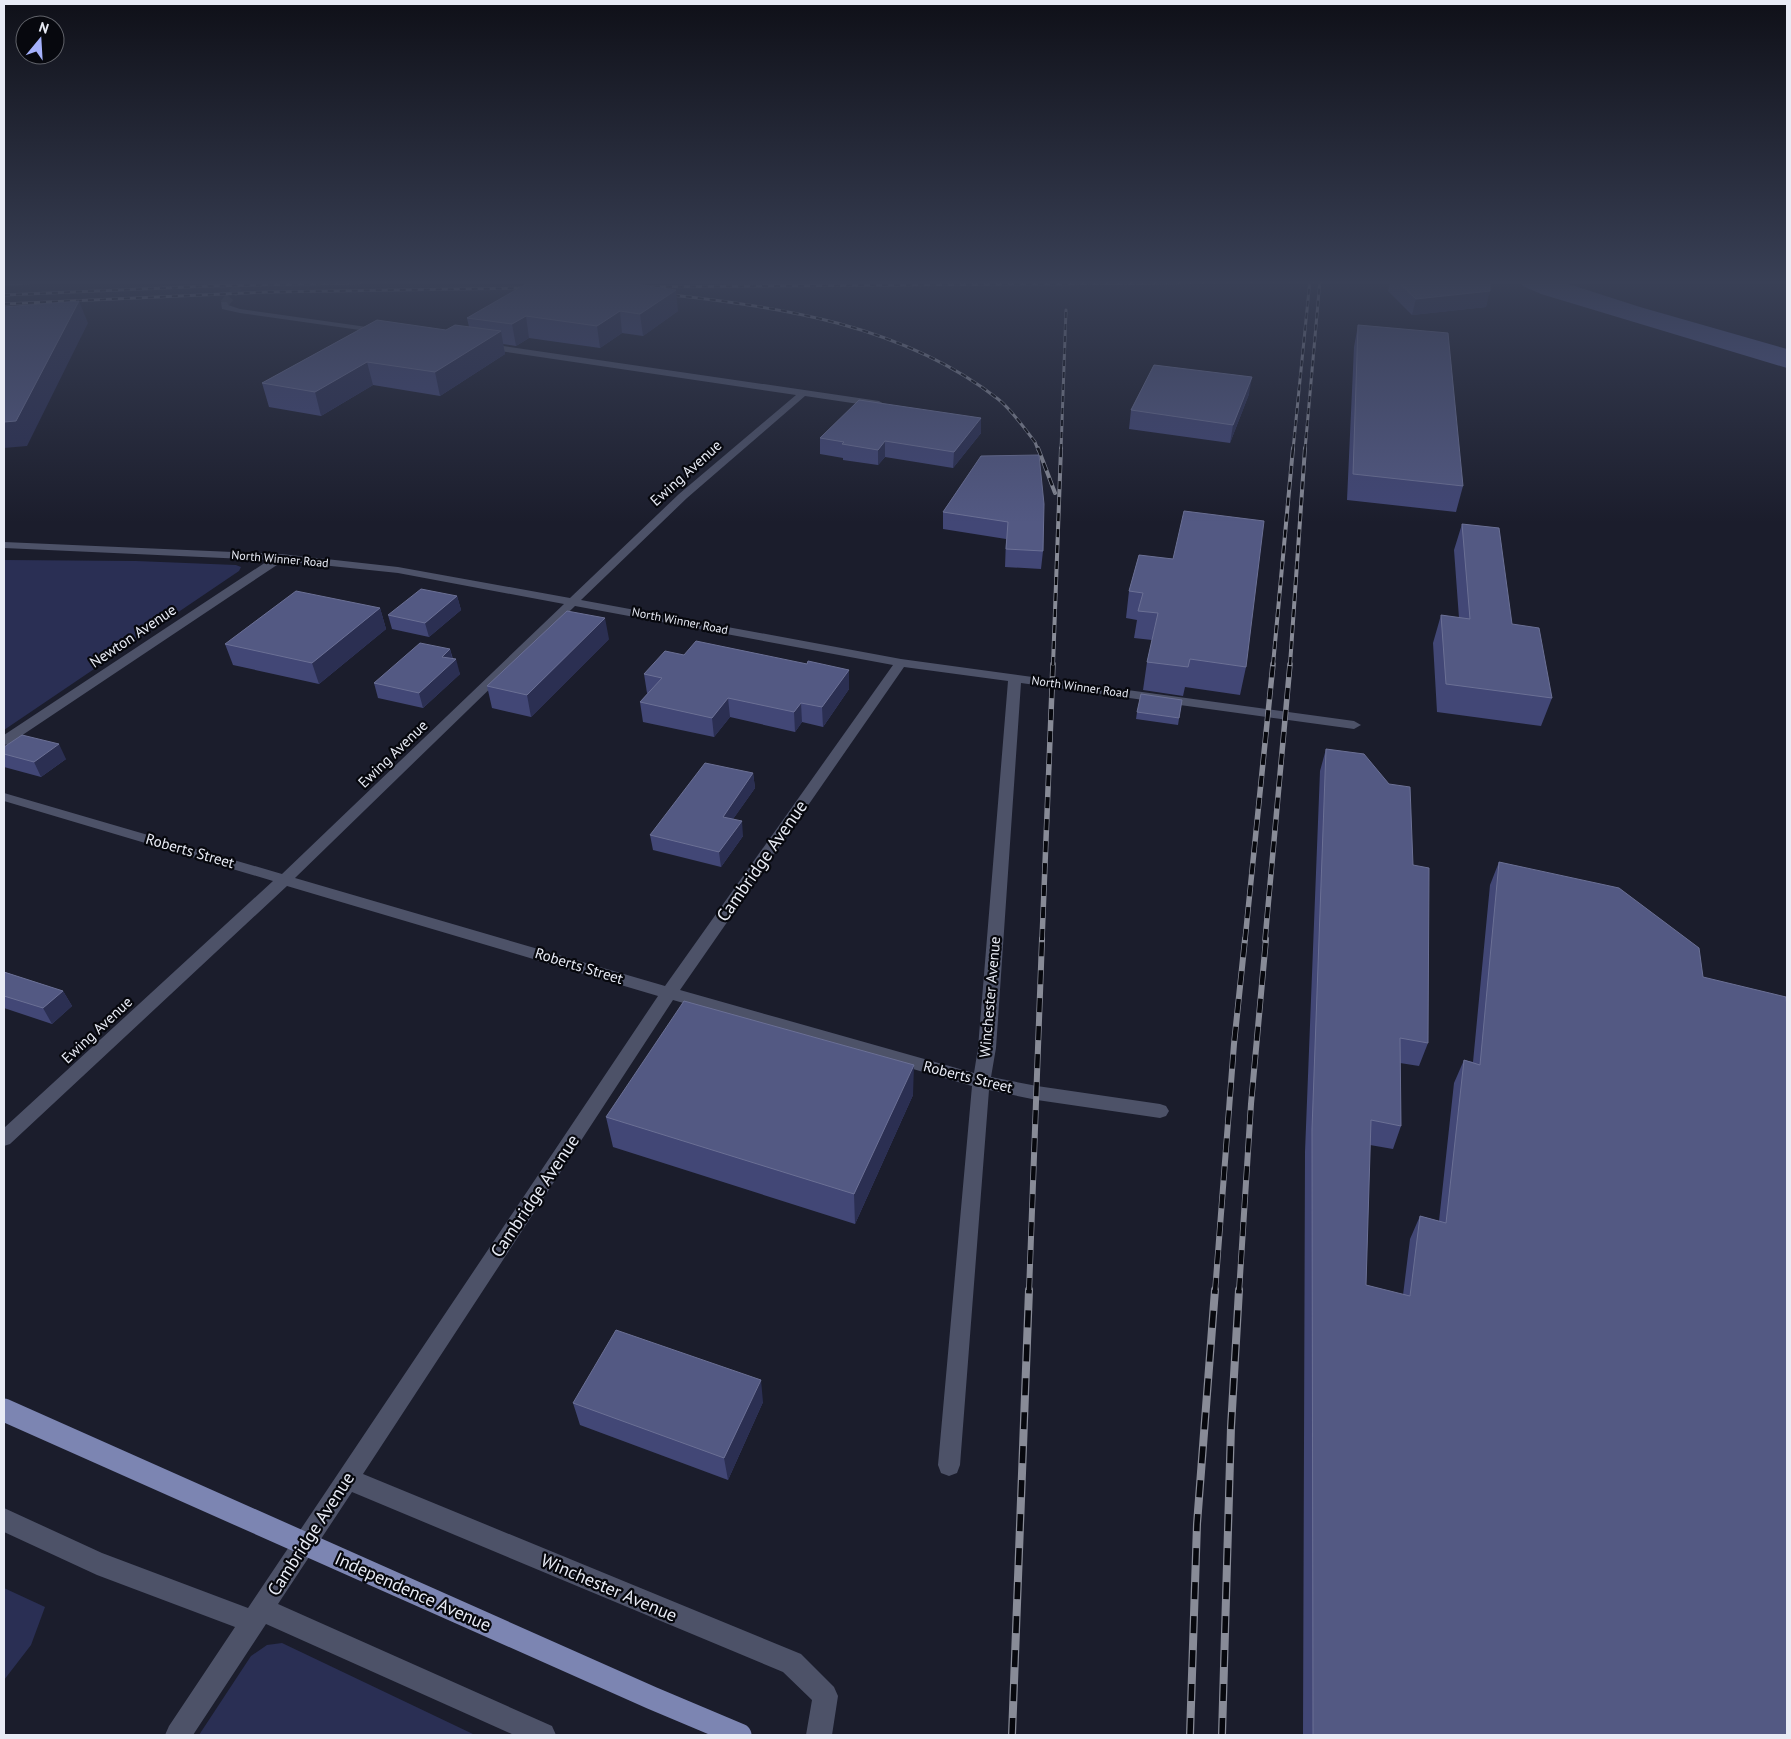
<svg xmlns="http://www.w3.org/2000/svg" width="1791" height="1739" viewBox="0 0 1791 1739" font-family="'PT Sans',sans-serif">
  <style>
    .green { fill: #2a2f54 }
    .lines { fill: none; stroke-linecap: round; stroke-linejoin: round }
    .river { fill: #51598c; fill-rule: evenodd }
    .minor-tunnel { stroke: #3a3c4a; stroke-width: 9; stroke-dasharray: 9 4.5; stroke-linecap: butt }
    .minor { fill: #4d5268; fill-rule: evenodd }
    .rail-far4-casing { stroke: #888b97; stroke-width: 3 }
    .rail-far3-casing { stroke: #888b97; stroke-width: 4 }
    .rail-far2-casing { stroke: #888b97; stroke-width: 5.5 }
    .rail-far1-casing { stroke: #888b97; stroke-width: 6 }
    .rail-casing { stroke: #888b97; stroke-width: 8 }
    .rail-far4 { stroke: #07080e; stroke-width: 2; stroke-dasharray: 6; stroke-linecap: butt }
    .rail-far3 { stroke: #07080e; stroke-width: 2.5; stroke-dasharray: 8; stroke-linecap: butt }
    .rail-far2 { stroke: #07080e; stroke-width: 4; stroke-dasharray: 11; stroke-linecap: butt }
    .rail-far1 { stroke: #07080e; stroke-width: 4.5; stroke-dasharray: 14; stroke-linecap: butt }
    .rail { stroke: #07080e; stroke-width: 5.5; stroke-dasharray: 17; stroke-linecap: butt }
    .primary-bridge { stroke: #7c85b2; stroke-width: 23 }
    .wall { fill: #424776 }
    .shaded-wall { fill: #2b2f52 }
    .building { fill: #535983; stroke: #6b7095 }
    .labels { text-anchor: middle; stroke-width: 4.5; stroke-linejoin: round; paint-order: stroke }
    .far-street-label { font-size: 12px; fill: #e8ebf5; stroke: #07080e }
    .street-label { font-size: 15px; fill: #e8ebf5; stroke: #07080e }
    .near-street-label { font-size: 18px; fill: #e8ebf5; stroke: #07080e }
  </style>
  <rect width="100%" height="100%" fill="#1b1d2c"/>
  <!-- green -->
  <path class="green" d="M 4,560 L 136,561 L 236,565 L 241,567 L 239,571 L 4,730 Z
    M 4,1588 L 45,1607 L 31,1645 L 4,1680 Z
    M 282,1643 L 475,1735 L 199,1735 L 251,1656 L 267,1645 Z"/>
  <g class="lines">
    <!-- river -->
    <path class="river" d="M 1519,280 L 1556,280 L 1640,307 L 1787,349 L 1787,368 L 1541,294 L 1523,286 Z"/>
    <!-- minor-tunnel -->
    <path class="minor-tunnel" d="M 224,304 L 244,280"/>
    <!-- minor -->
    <path class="minor" d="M 33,280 L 75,280 L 71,282 L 4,286 L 4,282 Z
      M 221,302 L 227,302 L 228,305 L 240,309 L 381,329 L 385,331 L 381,333 L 240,313 L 222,309 Z
      M 483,343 L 879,401 L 884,404 L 879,407 L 805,396 L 687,498 L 581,600 L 901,659 L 1354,721 L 1361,725 L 1354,729 L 1021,683 L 996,1048 L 991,1077 L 1037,1086 L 1160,1104 L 1166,1106 L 1169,1111 L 1166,1116 L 1160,1118 L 1037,1100 L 989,1090 L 960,1465 L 957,1473 L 949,1476 L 941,1473 L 938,1465 L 972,1086 L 673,1000 L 363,1474 L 801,1654 L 834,1687 L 838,1696 L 832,1735 L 806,1735 L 812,1700 L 783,1672 L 352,1492 L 278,1604 L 552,1726 L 556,1735 L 514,1735 L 266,1624 L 193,1735 L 165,1735 L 169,1726 L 235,1627 L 97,1575 L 4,1532 L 4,1508 L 102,1553 L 248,1608 L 658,996 L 287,886 L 10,1144 L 4,1146 L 4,1128 L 273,881 L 4,801 L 4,793 L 282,874 L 564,604 L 398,573 L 283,561 L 9,744 L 4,745 L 4,735 L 269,560 L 4,548 L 4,542 L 281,554 L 398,567 L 570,598 L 679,494 L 796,395 L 480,348 L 479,346 ZM 575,606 L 893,665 L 665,986 L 295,878 ZM 904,667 L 1008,681 L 978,1048 L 974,1073 L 680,990 Z"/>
    <defs>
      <path id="rail-far4" d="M 642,287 L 1404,281
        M 662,294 C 778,306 903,325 998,399 C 1012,410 1024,428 1035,442 L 1038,450
        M 4,295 L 210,286 L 480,280
        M 4,304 L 267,292 L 532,288
        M 1061,450 L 1066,310
        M 1293,450 L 1310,280
        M 1305,450 L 1320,280"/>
      <path id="rail-far3" d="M 1038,448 L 1055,493
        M 1053,665 L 1061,448
        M 1273,665 L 1293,448
        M 1290,665 L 1305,448"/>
      <path id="rail-far2" d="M 1042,940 L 1053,664
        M 1245,940 L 1273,664
        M 1265,940 L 1290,664"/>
      <path id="rail-far1" d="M 1029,1292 L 1042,939
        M 1215,1292 L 1234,1044 L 1245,939
        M 1239,1292 L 1251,1104 L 1266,939"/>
      <path id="rail" d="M 1012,1735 L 1029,1290
        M 1190,1735 L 1197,1524 L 1215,1290
        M 1222,1735 L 1231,1427 L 1239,1290"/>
    </defs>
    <!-- rail-far4 casing -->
    <use href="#rail-far4" class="rail-far4-casing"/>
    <!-- rail-far3 casing -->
    <use href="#rail-far3" class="rail-far3-casing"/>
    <!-- rail-far2 casing -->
    <use href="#rail-far2" class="rail-far2-casing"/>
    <!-- rail-far1 casing -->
    <use href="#rail-far1" class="rail-far1-casing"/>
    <!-- rail casing -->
    <use href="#rail" class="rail-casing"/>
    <!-- rail-far4 -->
    <use href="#rail-far4" class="rail-far4"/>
    <!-- rail-far3 -->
    <use href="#rail-far3" class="rail-far3"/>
    <!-- rail-far2 -->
    <use href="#rail-far2" class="rail-far2"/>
    <!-- rail-far1 -->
    <use href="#rail-far1" class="rail-far1"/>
    <!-- rail -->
    <use href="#rail" class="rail"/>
    <!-- primary-bridge -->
    <path class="primary-bridge" d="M 4,1410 L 652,1698 L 740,1735"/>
  </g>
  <!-- wall -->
  <path class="wall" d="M 533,280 L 649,280 L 647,286 L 678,311 L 643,336 L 622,333 L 600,348 L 529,338 L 516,346 L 503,344 L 505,354 L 440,396 L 373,385 L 321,416 L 269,407 L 262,383 L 446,330 L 469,327 L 467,318 Z
    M 1391,280 L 1490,280 L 1486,307 L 1412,315 L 1388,291 Z
    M 1358,325 L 1463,486 L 1456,512 L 1347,500 L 1354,347 Z
    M 1249,394 L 1230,443 L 1129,429 L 1131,410 Z
    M 981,433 L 953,468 L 885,457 L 878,465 L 843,460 L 843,458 L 820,454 L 820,438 Z
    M 981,456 L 1043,551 L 1041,569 L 1005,567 L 1006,539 L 943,529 L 943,512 Z
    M 1462,524 L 1512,624 L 1552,698 L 1541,726 L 1437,712 L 1433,643 L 1441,615 L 1459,618 L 1454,550 Z
    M 1139,555 L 1246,667 L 1240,695 L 1185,687 L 1183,696 L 1143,690 L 1147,662 L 1152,640 L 1134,638 L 1137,620 L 1126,618 L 1129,591 Z
    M 457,596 L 461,610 L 429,637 L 392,629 L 388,615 Z
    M 380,608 L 386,629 L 319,684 L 233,665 L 225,644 Z
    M 609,639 L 531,717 L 492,708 L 487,686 Z
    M 450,649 L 453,659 L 460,674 L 423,708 L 378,698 L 374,683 Z
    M 684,655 L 807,664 L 849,670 L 849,689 L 823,727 L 802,722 L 795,732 L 730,717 L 714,737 L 643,722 L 640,702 L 648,693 L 647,693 L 644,674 Z
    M 1182,700 L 1178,725 L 1136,719 L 1137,712 Z
    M 4,747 L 66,759 L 41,777 L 4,767 Z
    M 1326,749 L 1413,865 L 1428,1043 L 1419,1066 L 1400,1063 L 1401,1126 L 1393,1149 L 1370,1145 L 1366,1285 L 1403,1295 L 1410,1239 L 1420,1216 L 1439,1221 L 1454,1083 L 1464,1060 L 1473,1062 L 1490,885 L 1499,862 L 1703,977 L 1787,1735 L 1303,1735 L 1305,1152 L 1320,771 Z
    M 753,773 L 755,788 L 733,819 L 743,836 L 721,867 L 653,850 L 650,835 Z
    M 4,972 L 63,991 L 72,1006 L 52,1024 L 4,1008 Z
    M 913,1095 L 855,1224 L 613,1147 L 606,1117 Z
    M 763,1402 L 728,1480 L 580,1425 L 573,1403 Z"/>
  <!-- shaded-wall -->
  <path class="shaded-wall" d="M 640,280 L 649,280 L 645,295 L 634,284 Z
    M 676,290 L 678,311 L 643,336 L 640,314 Z
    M 1490,291 L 1486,307 L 1412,315 L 1416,299 Z
    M 79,301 L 88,323 L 27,446 L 4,448 L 4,422 Z
    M 620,311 L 622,333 L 600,348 L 597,326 Z
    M 526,316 L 529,338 L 516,346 L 512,324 Z
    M 501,331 L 505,354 L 440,396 L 435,372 Z
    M 367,362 L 373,385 L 321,416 L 315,392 Z
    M 1252,377 L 1249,394 L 1230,443 L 1233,425 Z
    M 981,418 L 981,433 L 953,468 L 954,452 Z
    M 885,441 L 885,457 L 878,465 L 878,450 Z
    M 457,596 L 461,610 L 429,637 L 425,623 Z
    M 380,608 L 386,629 L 319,684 L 312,663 Z
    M 605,618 L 609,639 L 531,717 L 527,695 Z
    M 450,649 L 453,662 L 456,659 L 460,674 L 423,708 L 419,693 L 442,657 Z
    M 849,670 L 849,689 L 823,727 L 822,707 Z
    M 728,698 L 730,717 L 714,737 L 712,718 Z
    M 801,703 L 802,722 L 795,732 L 794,712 Z
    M 59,744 L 66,759 L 41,777 L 34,762 Z
    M 753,773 L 755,788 L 724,832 L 723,817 Z
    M 742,821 L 743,836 L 721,867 L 719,852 Z
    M 63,991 L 72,1006 L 52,1024 L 43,1008 Z
    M 914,1065 L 913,1095 L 855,1224 L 854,1194 Z
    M 761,1380 L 763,1402 L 728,1480 L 724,1458 Z"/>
  <!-- building -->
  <path class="building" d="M 533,280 L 640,280 L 634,284 L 676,290 L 640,314 L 620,311 L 597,326 L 526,316 L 512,324 L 467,318 Z
    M 1396,280 L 1490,280 L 1490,291 L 1416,299 Z
    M 79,301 L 16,421 L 4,422 L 4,307 Z
    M 377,320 L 446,330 L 455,325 L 501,331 L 435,372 L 367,362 L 315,392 L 262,383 Z
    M 1358,325 L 1448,333 L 1463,486 L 1353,474 Z
    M 1154,365 L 1252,377 L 1233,425 L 1131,410 Z
    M 859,400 L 981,418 L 954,452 L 885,441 L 878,450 L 842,444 L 844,442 L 820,438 Z
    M 1039,455 L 1044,504 L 1043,551 L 1006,549 L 1008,522 L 943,512 L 981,456 Z
    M 1184,511 L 1264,521 L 1246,667 L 1190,659 L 1188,667 L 1147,662 L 1158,613 L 1138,611 L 1143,593 L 1129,591 L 1139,555 L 1173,559 Z
    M 1462,524 L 1499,528 L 1512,624 L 1539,628 L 1552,698 L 1446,684 L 1441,615 L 1470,619 Z
    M 421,589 L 457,596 L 425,623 L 388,615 Z
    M 296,591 L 380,608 L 312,663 L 225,644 Z
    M 567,611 L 605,618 L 527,695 L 487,686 Z
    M 696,641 L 807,664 L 808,661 L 849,670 L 822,707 L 801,703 L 794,712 L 728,698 L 712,718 L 640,702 L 662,678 L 644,674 L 665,651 L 684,655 Z
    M 420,643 L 450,649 L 442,657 L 456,659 L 419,693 L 374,683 Z
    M 1141,694 L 1182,700 L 1179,718 L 1137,712 Z
    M 22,735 L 59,744 L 34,762 L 4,754 L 4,747 Z
    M 1326,749 L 1364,754 L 1389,784 L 1410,787 L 1413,865 L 1429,868 L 1428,1043 L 1400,1038 L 1401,1126 L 1371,1120 L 1366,1285 L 1410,1296 L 1420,1216 L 1446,1223 L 1464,1060 L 1480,1065 L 1499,862 L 1619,888 L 1699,948 L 1703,977 L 1786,997 L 1787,1008 L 1787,1735 L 1313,1735 L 1312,1129 Z
    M 705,763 L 753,773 L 723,817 L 742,821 L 719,852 L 650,835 Z
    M 4,972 L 63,991 L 43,1008 L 4,996 Z
    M 684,1001 L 914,1065 L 854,1194 L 606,1117 Z
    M 616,1330 L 761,1380 L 724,1458 L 573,1403 Z"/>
  <!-- sky -->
  <linearGradient id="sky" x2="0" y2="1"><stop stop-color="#0f1018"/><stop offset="0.54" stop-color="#394056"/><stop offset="1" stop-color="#394056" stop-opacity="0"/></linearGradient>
  <rect width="1791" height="523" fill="url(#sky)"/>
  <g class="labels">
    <!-- far-street labels -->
    <g class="far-street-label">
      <text transform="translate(280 559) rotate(5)" y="4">North Winner Road</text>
      <text transform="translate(680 621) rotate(11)" y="4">North Winner Road</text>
      <text transform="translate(1080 687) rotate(8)" y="4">North Winner Road</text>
    </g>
    <!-- street labels -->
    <g class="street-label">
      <text transform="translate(686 473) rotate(-42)" y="5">Ewing Avenue</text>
      <text transform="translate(133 636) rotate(-34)" y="5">Newton Avenue</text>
      <text transform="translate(393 754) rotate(-44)" y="5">Ewing Avenue</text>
      <text transform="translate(190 851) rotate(16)" y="5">Roberts Street</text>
      <text transform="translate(579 966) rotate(17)" y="5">Roberts Street</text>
      <text transform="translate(990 997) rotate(-85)" y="5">Winchester Avenue</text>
      <text transform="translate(97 1030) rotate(-43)" y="5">Ewing Avenue</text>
      <text transform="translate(968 1077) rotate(14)" y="5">Roberts Street</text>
    </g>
    <!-- near-street labels -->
    <g class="near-street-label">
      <text transform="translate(762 861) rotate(-55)" y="6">Cambridge Avenue</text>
      <text transform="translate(535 1196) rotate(-56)" y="6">Cambridge Avenue</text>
      <text transform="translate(311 1534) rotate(-57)" y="6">Cambridge Avenue</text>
      <text transform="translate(609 1588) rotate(23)" y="6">Winchester Avenue</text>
      <text transform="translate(413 1592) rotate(24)" y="6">Independence Avenue</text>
    </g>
  </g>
  <!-- border -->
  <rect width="1791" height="1739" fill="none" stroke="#e8ebf5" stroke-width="10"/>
  <!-- north arrow -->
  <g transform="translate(40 40) rotate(18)"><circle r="24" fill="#07080e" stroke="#61636a"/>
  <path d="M0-4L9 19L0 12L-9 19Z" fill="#a5b1fc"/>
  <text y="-8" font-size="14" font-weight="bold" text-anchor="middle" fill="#e8ebf5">N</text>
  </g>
</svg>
